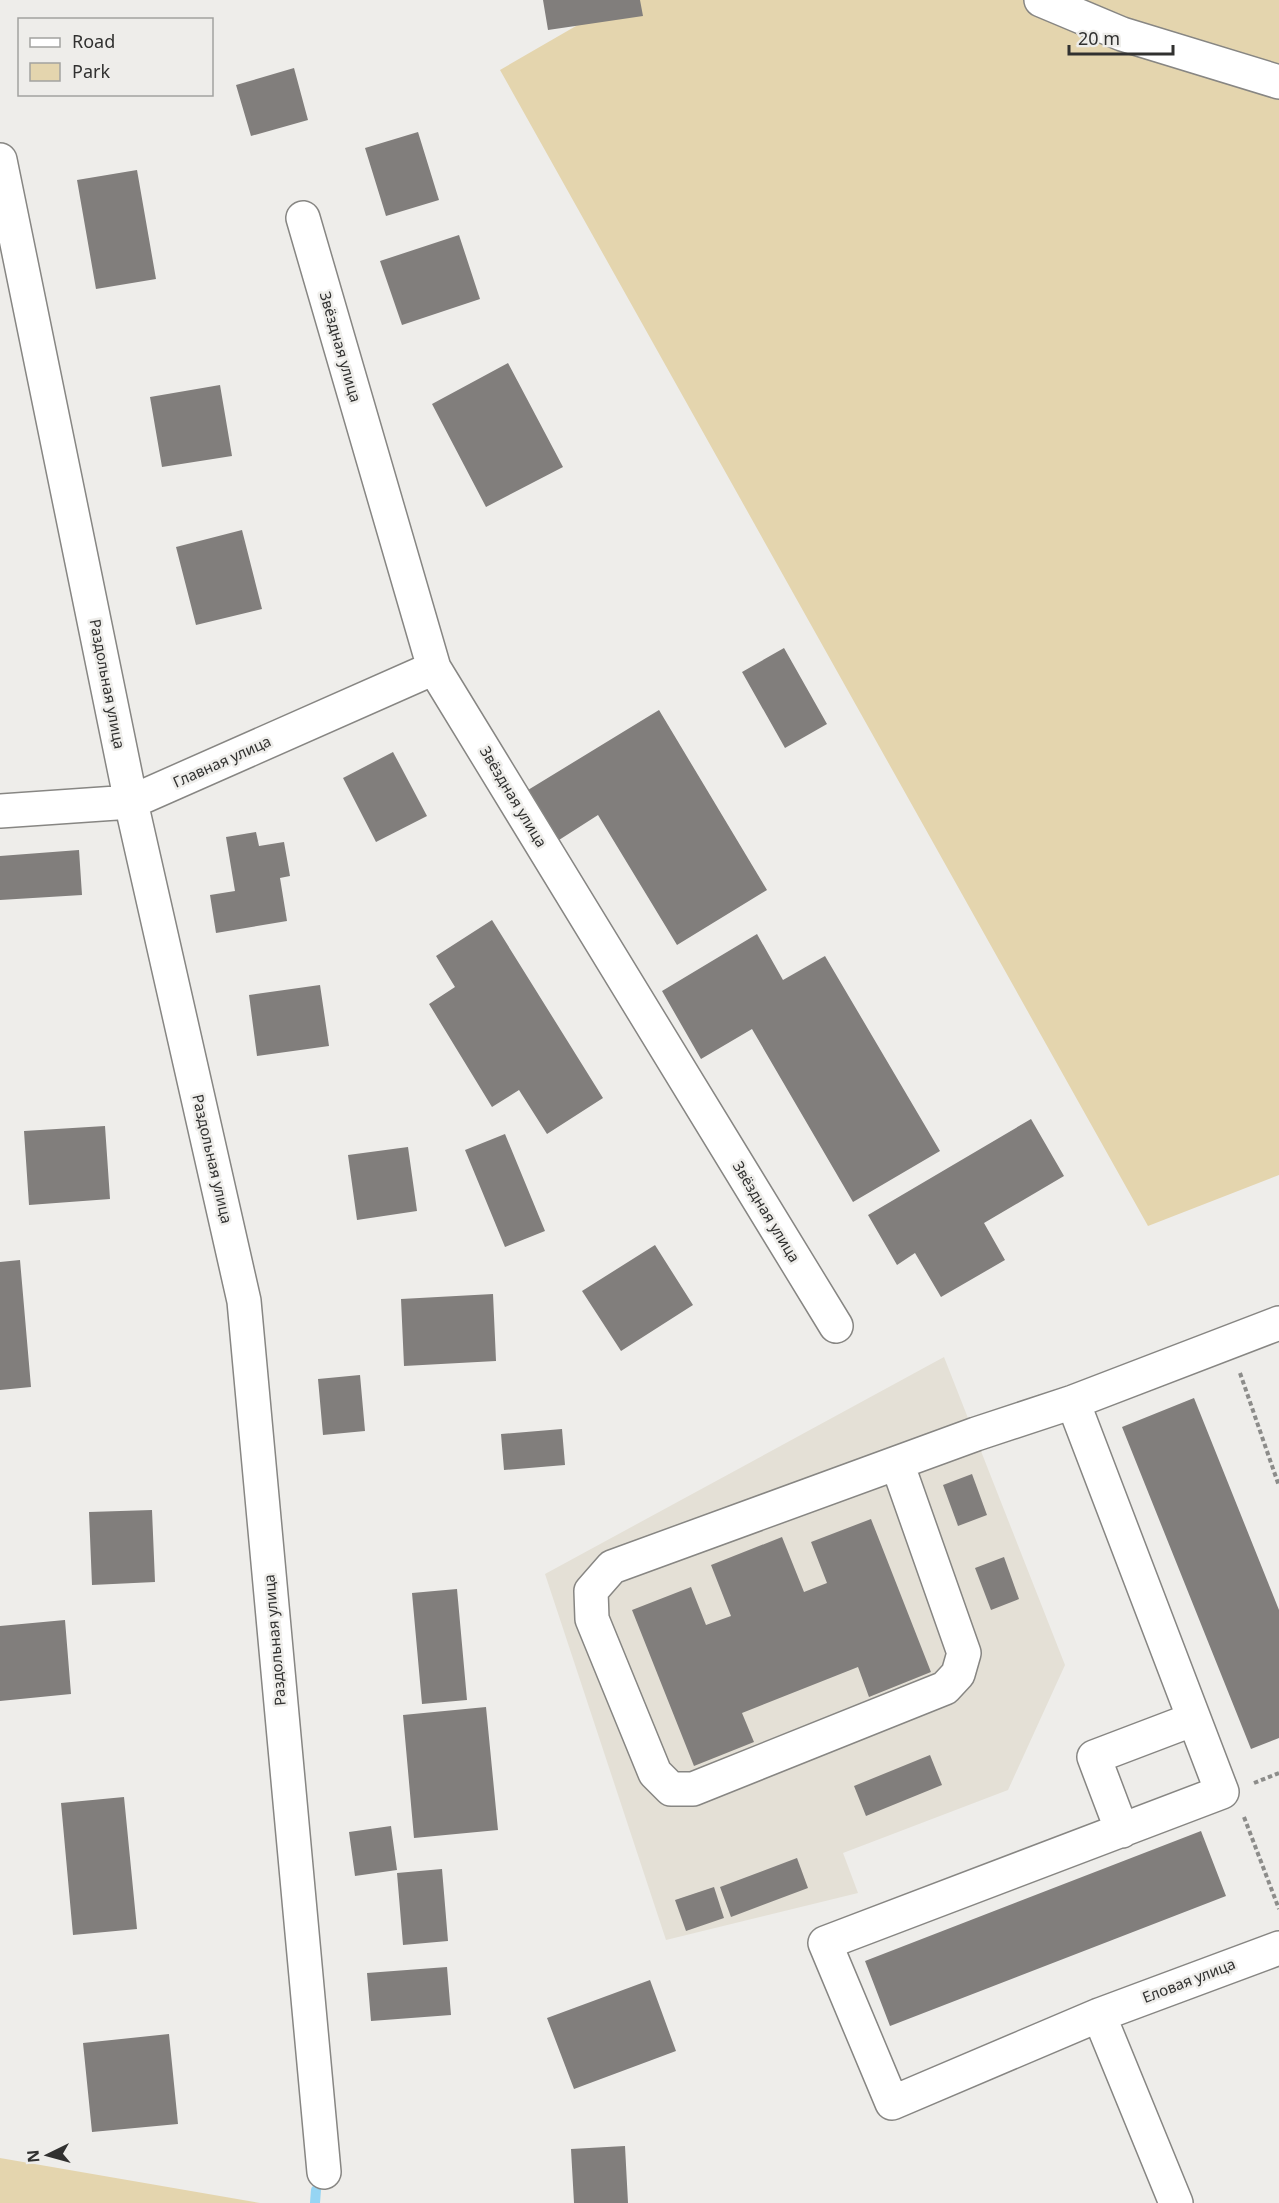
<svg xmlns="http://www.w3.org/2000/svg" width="1279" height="2203" viewBox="0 0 1279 2203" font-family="'Noto Sans',sans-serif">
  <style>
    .built { fill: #e4e0d6 }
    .green { fill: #e4d5ae }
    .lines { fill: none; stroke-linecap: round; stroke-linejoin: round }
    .stream { stroke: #96d5f3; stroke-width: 10 }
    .building { fill: #817e7c }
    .minor-casing { stroke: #878683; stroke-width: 36 }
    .path { stroke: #8c8c8a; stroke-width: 4; stroke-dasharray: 4.5 3; stroke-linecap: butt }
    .minor { stroke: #fff; stroke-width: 33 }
    .labels { text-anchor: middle; stroke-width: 5; stroke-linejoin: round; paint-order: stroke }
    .street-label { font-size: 15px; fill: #313130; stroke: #eeedea }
  </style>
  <rect width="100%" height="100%" fill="#eeedea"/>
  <!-- built -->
  <path class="built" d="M 944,1357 L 1065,1665 L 1008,1790 L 843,1853 L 858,1893 L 666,1940 L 545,1574 Z"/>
  <!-- green -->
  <path class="green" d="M 621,0 L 1279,0 L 1279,1175 L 1148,1226 L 500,70 Z
    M 0,2158 L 260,2203 L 0,2203 Z"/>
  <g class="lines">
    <!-- stream -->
    <path class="stream" d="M 315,2203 L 316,2190"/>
  </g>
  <!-- building -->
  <path class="building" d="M 543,0 L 640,0 L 643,16 L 548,30 Z
    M 294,68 L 308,120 L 251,136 L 236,85 Z
    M 418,132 L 439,200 L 386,216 L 365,148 Z
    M 137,170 L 156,279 L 96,289 L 77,180 Z
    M 459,235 L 480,299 L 402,325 L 380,261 Z
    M 508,363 L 563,467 L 486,507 L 432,404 Z
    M 220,385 L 232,456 L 162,467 L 150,397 Z
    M 242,530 L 262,609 L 196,625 L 176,547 Z
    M 784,648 L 827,724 L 785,748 L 742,672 Z
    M 659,710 L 767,890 L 677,945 L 598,815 L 559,840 L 528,790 Z
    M 393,752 L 427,816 L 376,842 L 343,778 Z
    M 256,832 L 259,846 L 284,842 L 290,876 L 280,878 L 287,921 L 216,933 L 210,895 L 235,891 L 226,837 Z
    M 79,850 L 82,895 L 0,900 L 0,856 Z
    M 492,920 L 603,1098 L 547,1134 L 519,1090 L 492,1107 L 429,1004 L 455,987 L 436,956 Z
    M 757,934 L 783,980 L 825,956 L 940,1151 L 853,1202 L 752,1029 L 701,1059 L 662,991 Z
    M 320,985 L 329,1046 L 257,1056 L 249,995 Z
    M 1031,1119 L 1064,1176 L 984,1223 L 1005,1260 L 941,1297 L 915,1253 L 897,1265 L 868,1215 Z
    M 105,1126 L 110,1199 L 29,1205 L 24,1131 Z
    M 505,1134 L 545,1231 L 505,1247 L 465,1150 Z
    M 408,1147 L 417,1211 L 357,1220 L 348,1155 Z
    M 655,1245 L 693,1305 L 621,1351 L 582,1291 Z
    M 20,1260 L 31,1387 L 0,1390 L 0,1262 Z
    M 493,1294 L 496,1361 L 404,1366 L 401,1299 Z
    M 360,1375 L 365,1431 L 323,1435 L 318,1379 Z
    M 1194,1398 L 1279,1610 L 1279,1738 L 1251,1749 L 1122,1427 Z
    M 562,1429 L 565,1465 L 504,1470 L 501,1434 Z
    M 972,1474 L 987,1515 L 958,1526 L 943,1485 Z
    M 152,1510 L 155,1582 L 92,1585 L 89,1512 Z
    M 871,1519 L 931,1672 L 869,1697 L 858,1667 L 742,1713 L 754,1742 L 694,1766 L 632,1610 L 691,1587 L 706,1625 L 731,1616 L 711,1565 L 782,1537 L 804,1592 L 827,1583 L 811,1542 Z
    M 1004,1557 L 1019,1599 L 991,1610 L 975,1568 Z
    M 457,1589 L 467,1700 L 422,1704 L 412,1593 Z
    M 65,1620 L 71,1694 L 0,1701 L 0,1626 Z
    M 486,1707 L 498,1830 L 414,1838 L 403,1715 Z
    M 930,1755 L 942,1785 L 866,1816 L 854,1786 Z
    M 124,1797 L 137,1929 L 73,1935 L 61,1803 Z
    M 391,1826 L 397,1870 L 355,1876 L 349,1832 Z
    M 1201,1831 L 1226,1896 L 890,2026 L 865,1961 Z
    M 797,1858 L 808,1888 L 731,1917 L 720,1887 Z
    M 442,1869 L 448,1941 L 403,1945 L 397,1873 Z
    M 714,1887 L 724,1918 L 686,1931 L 675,1900 Z
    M 447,1967 L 451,2015 L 371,2021 L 367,1973 Z
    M 650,1980 L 676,2051 L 574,2089 L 547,2018 Z
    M 169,2034 L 178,2124 L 92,2132 L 83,2043 Z
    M 625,2146 L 628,2203 L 574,2203 L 571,2149 Z"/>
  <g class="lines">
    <defs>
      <path id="minor" d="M 1041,0 L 1122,34 L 1279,82
        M 0,160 L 131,802 L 244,1301 L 324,2172
        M 303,218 L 434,668 L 836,1326
        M 0,811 L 131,802 L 434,668
        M 1073,1402 L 1222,1792 L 825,1943 L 892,2103 L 1099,2015 L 1279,1948
        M 897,1463 L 964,1653 L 958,1674 L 945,1688 L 693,1789 L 671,1789 L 655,1773 L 592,1619 L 591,1591 L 612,1567 L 976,1434 L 1073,1402 L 1279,1323
        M 1122,1831 L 1094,1757 L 1194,1719
        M 1099,2015 L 1176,2203"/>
    </defs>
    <!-- minor casing -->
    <use href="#minor" class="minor-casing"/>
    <!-- path -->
    <path class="path" d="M 1240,1373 L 1279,1486
      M 1254,1783 L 1279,1773
      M 1244,1817 L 1279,1909"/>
    <!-- minor -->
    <use href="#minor" class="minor"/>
  </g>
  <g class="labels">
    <!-- street labels -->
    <g class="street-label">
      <text transform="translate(340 347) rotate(74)" y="5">Звёздная улица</text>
      <text transform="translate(107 684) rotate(79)" y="5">Раздольная улица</text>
      <text transform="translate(222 762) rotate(-24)" y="5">Главная улица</text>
      <text transform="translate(513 797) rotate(59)" y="5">Звёздная улица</text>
      <text transform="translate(212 1159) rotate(77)" y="5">Раздольная улица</text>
      <text transform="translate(766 1212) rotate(59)" y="5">Звёздная улица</text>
      <text transform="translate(275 1640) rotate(-95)" y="5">Раздольная улица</text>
      <text transform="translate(1189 1981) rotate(-21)" y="5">Еловая улица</text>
    </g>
  </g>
  <!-- legend -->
  <rect x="18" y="18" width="195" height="78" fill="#eeedea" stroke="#a2a2a0" stroke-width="1.5"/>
  <rect x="30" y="38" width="30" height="9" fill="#ffffff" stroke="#a2a2a0" stroke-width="1.5"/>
  <text x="72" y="48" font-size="18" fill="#313130">Road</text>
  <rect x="30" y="63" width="30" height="18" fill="#e4d5ae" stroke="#a2a2a0" stroke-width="1.5"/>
  <text x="72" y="78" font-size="18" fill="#313130">Park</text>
  <!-- north arrow -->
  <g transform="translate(48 2155) rotate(265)" stroke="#eeedea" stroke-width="4.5" paint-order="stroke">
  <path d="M0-4.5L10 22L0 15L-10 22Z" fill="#313130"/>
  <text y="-9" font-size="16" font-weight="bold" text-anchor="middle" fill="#313130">N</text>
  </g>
  <!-- scale -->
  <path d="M1069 45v9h104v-9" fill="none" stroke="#313130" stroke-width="3"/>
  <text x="1078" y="45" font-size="18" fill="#313130" stroke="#eeedea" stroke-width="4.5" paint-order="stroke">20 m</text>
</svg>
